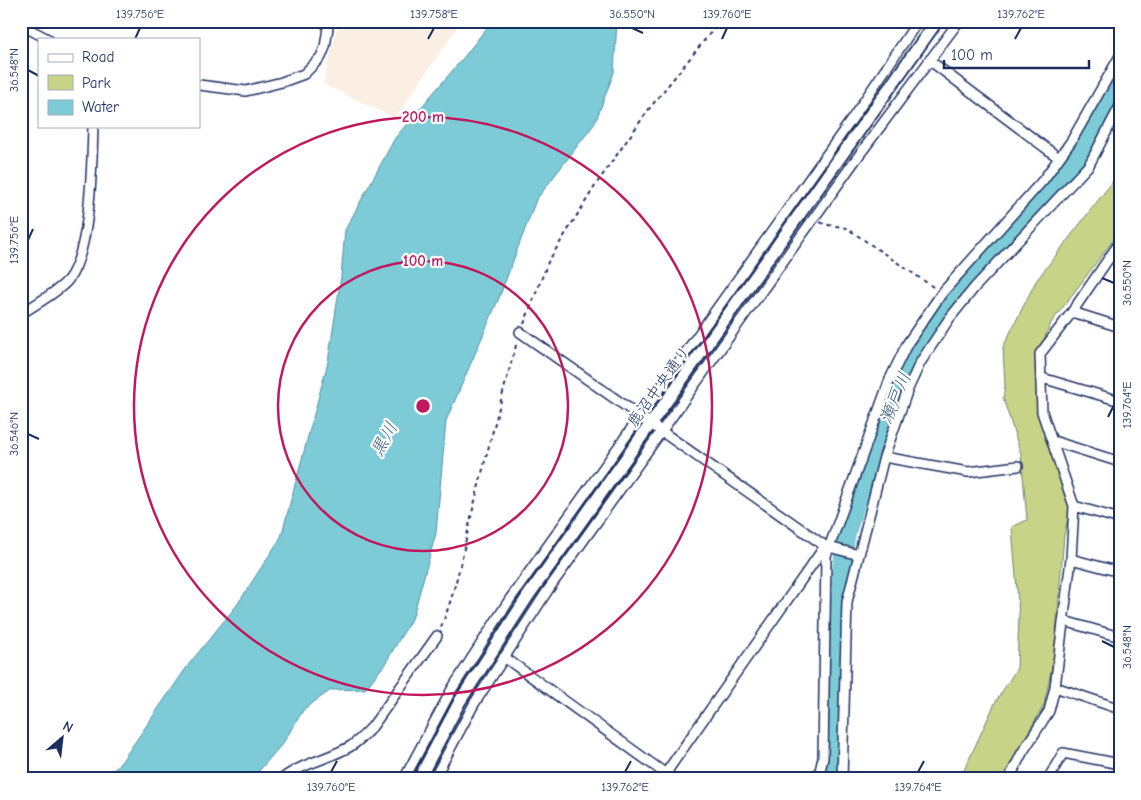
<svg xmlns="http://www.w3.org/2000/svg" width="1141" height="800" viewBox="0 0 1141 800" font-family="'Comic Neue','Klee One',sans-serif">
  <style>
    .built { fill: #faefe2 }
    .green { fill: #c7d488; stroke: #718273 }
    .water { fill: #7bcbd7; stroke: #558da7 }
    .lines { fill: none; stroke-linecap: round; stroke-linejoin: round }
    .river { stroke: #7bcbd7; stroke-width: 18 }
    .minor-casing { stroke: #1b2f5e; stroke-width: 12 }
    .tertiary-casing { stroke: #1b2f5e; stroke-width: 15 }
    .path { stroke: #1b2f5e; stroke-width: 2; stroke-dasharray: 4 4; stroke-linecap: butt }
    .minor { stroke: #fff; stroke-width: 9 }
    .tertiary { stroke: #fff; stroke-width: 11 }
    .ticks { fill: none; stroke: #1b2f5e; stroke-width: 2 }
    .ring { fill: none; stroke: #c2185b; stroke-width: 2.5 }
    .labels { text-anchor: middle; stroke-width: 4.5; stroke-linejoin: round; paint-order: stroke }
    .street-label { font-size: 16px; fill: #1b2f5e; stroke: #fff }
    .water-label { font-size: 18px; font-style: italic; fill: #385e82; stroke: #fff }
    .centre { fill: #c2185b; stroke: #fff; stroke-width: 2.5 }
    .ring-label { font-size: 15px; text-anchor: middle; font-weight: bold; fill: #c2185b; stroke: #fff; stroke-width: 4.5; stroke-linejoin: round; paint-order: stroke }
    .neatline { fill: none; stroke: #1b2f5e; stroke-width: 2 }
    .ticks-label { font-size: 12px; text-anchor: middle; fill: #1b2f5e }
  </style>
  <rect width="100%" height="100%" fill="#fff"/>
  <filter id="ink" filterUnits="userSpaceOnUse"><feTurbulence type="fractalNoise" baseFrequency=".02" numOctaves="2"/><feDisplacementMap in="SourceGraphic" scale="10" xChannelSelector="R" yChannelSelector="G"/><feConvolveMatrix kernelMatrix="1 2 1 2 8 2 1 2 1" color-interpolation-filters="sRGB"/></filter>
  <g filter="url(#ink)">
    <!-- built -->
    <path class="built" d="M 339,21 L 462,21 L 395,118 L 323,84 Z"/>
    <!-- green -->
    <path class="green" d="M 1120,172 L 1120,231 L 1051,323 L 1035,361 L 1053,459 L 1070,510 L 1064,536 L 1054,657 L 1044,705 L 1020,747 L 1005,779 L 960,779 L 995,703 L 1017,668 L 1019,615 L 1012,527 L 1027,520 L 1021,454 L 1003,398 L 1005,386 L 1003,347 L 1036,281 Z"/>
    <!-- water -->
    <path class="water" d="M 492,21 L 617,21 L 614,72 L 595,123 L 536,200 L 499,298 L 446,421 L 436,533 L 413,616 L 385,664 L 365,689 L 331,690 L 304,709 L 283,743 L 252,779 L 105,779 L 122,761 L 189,664 L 237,605 L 281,537 L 328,362 L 341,277 L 345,230 L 395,138 L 464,57 Z"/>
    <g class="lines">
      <!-- river -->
      <path class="river" d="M 828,779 L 835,739 L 841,570 L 847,532 L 879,434 L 904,373 L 920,345 L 956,293 L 1079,156 L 1120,82"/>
      <defs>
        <path id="minor" d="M 21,25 L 48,39
          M 929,60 L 1059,158
          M 199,85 L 246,91 L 282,82 L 304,74 L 321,57 L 325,47 L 329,21
          M 1072,312 L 1120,327
          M 21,314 C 35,304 57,293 68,280 C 91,251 92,163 93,126
          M 520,332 L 825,546 L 670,767 L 664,779
          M 1042,378 L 1120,401
          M 1053,441 L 1120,462
          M 884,457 L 968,472 L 1018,466
          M 1074,506 L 1120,519
          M 825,546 L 859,555
          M 1071,559 L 1120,572
          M 1064,621 L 1120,637
          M 504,657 L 666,774
          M 1055,687 L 1120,709
          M 282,779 C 302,763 329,759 351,746 C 359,741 365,734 372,727 L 437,636
          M 404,779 L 452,689 L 510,599 L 852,119 L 918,21
          M 434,779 L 474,704 L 548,590 L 854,162 L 959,21
          M 818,779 L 823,758 L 826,556 L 890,379 L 907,344 L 942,293 L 1044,179 L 1072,140 L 1120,56
          M 842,779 L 847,602 L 884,457 L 908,389 L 920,363 L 949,319 L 975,287 L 1089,165 L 1120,106
          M 1009,779 L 1022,753 L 1049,711 L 1055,687 L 1071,559 L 1074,506 L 1042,412 L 1040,354 L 1072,312 L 1120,242
          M 1048,779 L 1063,753 L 1120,764"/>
        <path id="tertiary" d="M 419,779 L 460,701 L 528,596 L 937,21"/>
      </defs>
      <!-- minor casing -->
      <use href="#minor" class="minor-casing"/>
      <!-- tertiary casing -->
      <use href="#tertiary" class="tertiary-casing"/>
      <!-- path -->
      <path class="path" d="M 820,222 C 829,227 839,225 848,229 L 936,289
        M 524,324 L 548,262 L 597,183 L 649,109 L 720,21
        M 441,627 C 456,591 463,551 472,513 C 486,456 501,399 517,342"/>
      <!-- minor -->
      <use href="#minor" class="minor"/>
      <!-- tertiary -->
      <use href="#tertiary" class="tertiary"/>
    </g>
  </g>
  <!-- ticks -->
  <path class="ticks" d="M 632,28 L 643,33M 135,39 L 140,28M 428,39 L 434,28M 722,39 L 727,28M 1015,39 L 1021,28M 28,70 L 39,76M 28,240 L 33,229M 1102,278 L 1114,283M 1108,417 L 1114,405M 28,434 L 39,439M 1102,641 L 1114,647M 331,772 L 337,761M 625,772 L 631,761M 918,772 L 924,761"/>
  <!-- distance rings -->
  <g class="ring">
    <circle cx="423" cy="406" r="145"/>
    <circle cx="423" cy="406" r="289"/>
  </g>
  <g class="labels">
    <!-- street labels -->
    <g class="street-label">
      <text transform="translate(658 386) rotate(-54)" y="6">鹿沼中央通り</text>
    </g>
    <!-- water labels -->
    <g class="water-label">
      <text transform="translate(895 398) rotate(-67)" y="6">瀬戸川</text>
      <text transform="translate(384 439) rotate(-61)" y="6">黒川</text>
    </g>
  </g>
  <circle cx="423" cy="406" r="8" class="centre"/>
  <g class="ring-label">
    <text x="423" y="122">200 m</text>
    <text x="423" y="266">100 m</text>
  </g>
  <!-- margin -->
  <rect width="1141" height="800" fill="none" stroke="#fff" stroke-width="55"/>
  <!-- legend -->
  <rect x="38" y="38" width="162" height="90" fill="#ffffff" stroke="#a4acbf"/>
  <rect x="48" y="54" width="25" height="8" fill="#ffffff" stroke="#a4acbf"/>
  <text x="82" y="62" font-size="15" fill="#1b2f5e">Road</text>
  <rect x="48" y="75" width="25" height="15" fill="#c7d488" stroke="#a4acbf"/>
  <text x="82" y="88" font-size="15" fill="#1b2f5e">Park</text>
  <rect x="48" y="100" width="25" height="15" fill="#7bcbd7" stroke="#a4acbf"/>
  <text x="82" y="112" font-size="15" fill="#1b2f5e">Water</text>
  <!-- north arrow -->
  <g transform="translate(62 738) rotate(28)" stroke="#ffffff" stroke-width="4" paint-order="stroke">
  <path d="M0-4L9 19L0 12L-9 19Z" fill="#1b2f5e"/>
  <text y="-8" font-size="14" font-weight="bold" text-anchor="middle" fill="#1b2f5e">N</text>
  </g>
  <!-- scale -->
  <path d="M944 60v8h145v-8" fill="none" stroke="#1b2f5e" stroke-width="2.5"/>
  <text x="951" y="60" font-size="15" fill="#1b2f5e" stroke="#ffffff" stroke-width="4" paint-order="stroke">100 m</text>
  <rect x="28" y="28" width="1086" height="744" class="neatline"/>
  <g class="ticks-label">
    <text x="140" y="18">139.756°E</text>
    <text x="434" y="18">139.758°E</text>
    <text x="632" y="18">36.550°N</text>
    <text x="727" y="18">139.760°E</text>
    <text x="1021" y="18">139.762°E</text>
    <text transform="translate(14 70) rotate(-90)" y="4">36.548°N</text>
    <text transform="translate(14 240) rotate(-90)" y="4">139.756°E</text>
    <text transform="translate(1127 283) rotate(-90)" y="4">36.550°N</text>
    <text transform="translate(1127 405) rotate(-90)" y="4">139.764°E</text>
    <text transform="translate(14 434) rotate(-90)" y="4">36.546°N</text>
    <text transform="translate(1127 647) rotate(-90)" y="4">36.548°N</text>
    <text x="331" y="791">139.760°E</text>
    <text x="625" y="791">139.762°E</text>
    <text x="918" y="791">139.764°E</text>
  </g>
</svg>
